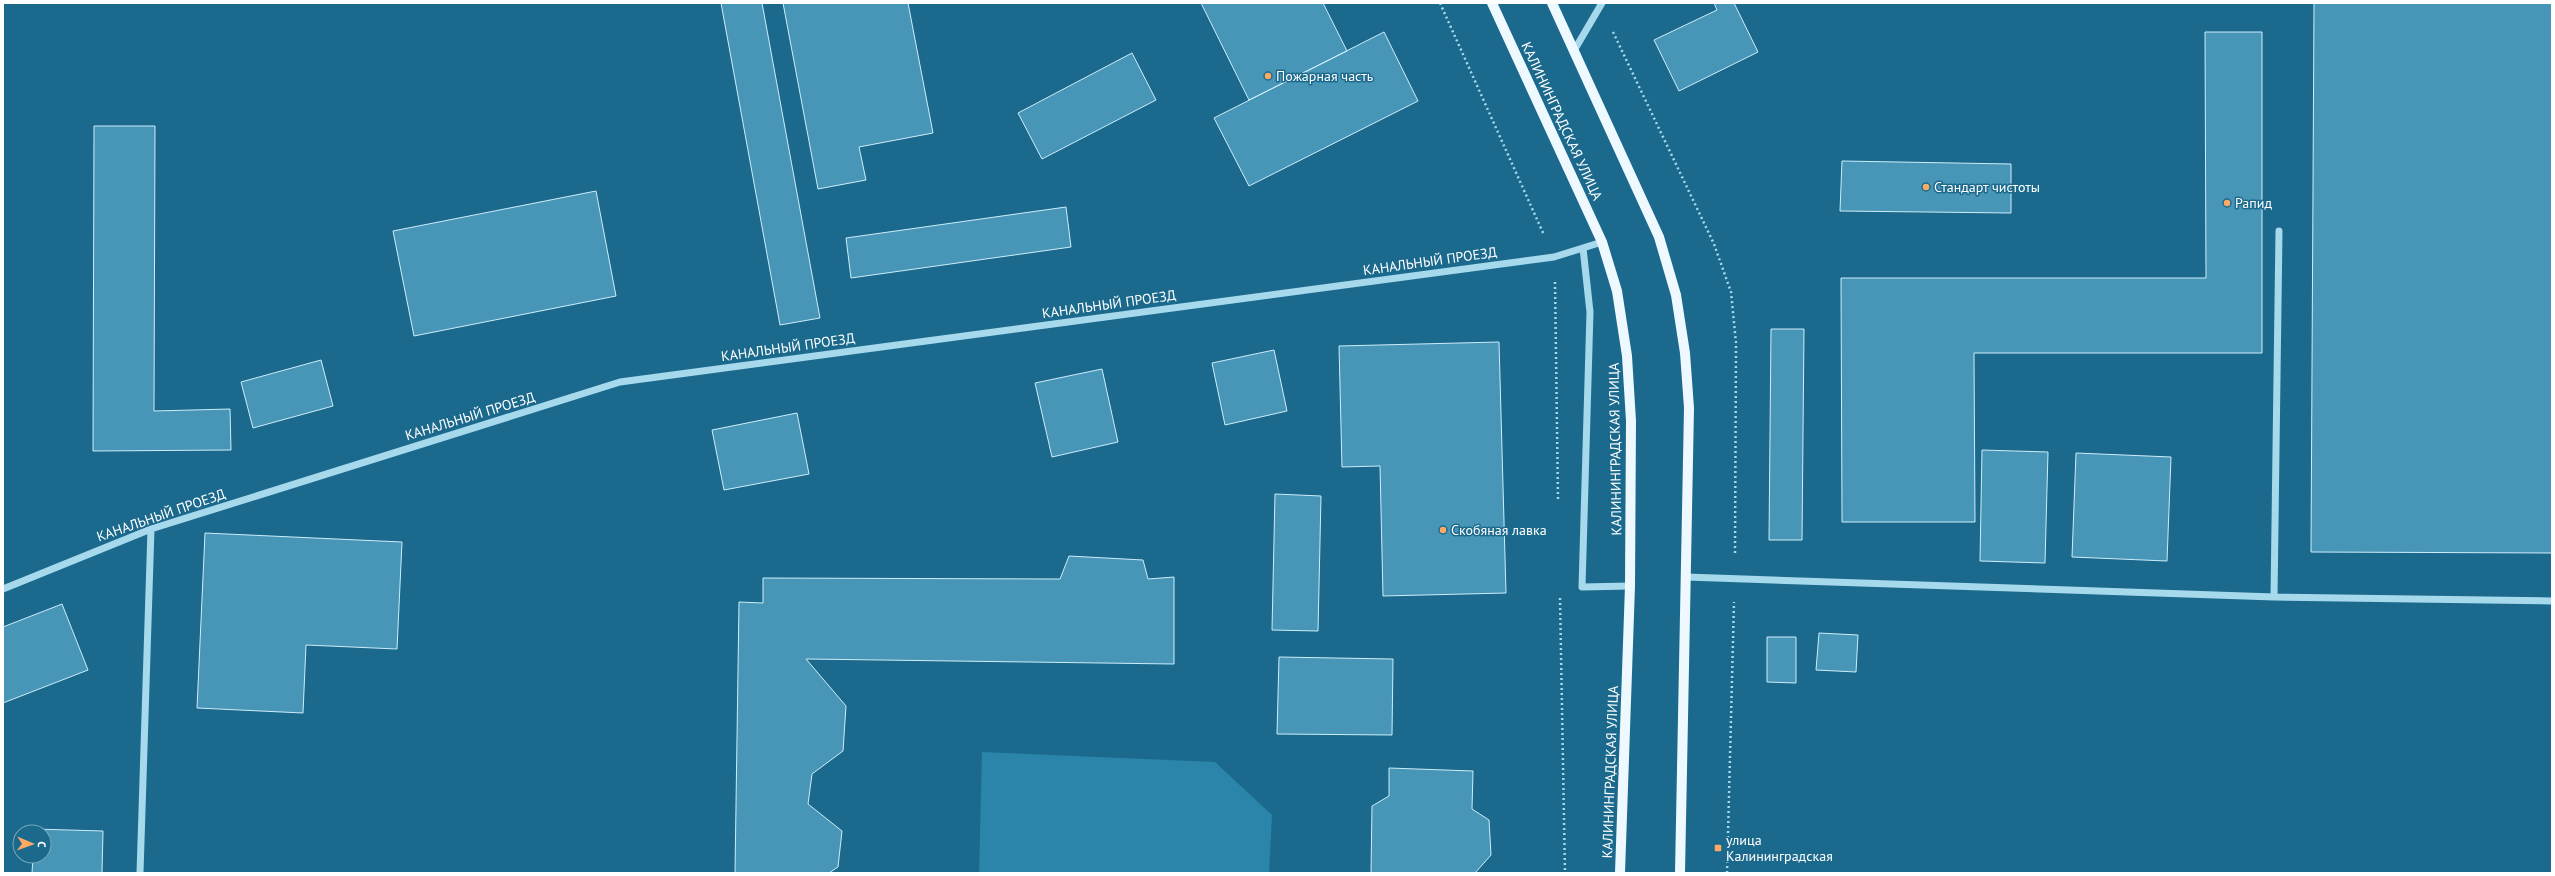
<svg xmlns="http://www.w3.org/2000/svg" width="2555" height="876" viewBox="0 0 2555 876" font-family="'PT Sans',sans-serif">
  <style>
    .green { fill: #2b84a9 }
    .building { fill: #4896b7; stroke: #cdedfa }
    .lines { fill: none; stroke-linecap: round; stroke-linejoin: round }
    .path { stroke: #a7d9ed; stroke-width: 2.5; stroke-dasharray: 2 3; stroke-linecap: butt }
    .minor { stroke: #a7d9ed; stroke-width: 7 }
    .major { stroke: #eef9ff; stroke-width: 10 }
    .poi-dot { fill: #ffaa64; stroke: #1b6a8d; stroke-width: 1.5 }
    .labels { text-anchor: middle; stroke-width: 3; stroke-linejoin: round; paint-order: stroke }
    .poi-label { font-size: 14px; fill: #fff; stroke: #1b6a8d; text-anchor: start }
    .street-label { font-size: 14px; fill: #fff; stroke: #1b6a8d }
  </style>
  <rect width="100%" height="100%" fill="#1b6a8d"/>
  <!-- green -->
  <path class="green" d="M 982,752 L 1215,762 L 1272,815 L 1269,873 L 979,873 Z"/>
  <!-- building -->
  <path class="building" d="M 721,3 L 762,3 L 820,318 L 780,325 Z
    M 783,3 L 908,3 L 933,133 L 859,147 L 866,180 L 818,189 Z
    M 1201,3 L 1323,3 L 1347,51 L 1249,100 Z
    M 1714,3 L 1734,3 L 1758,52 L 1679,91 L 1654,40 L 1717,10 Z
    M 2314,3 L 2552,3 L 2552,553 L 2311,552 Z
    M 1384,32 L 1418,101 L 1249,186 L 1214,118 Z
    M 2205,32 L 2262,32 L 2262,353 L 1974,353 L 1975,522 L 1842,522 L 1841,278 L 2206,278 Z
    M 1132,53 L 1156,100 L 1042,159 L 1018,113 Z
    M 94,126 L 155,126 L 154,411 L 230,409 L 231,450 L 93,451 Z
    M 1842,161 L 2011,164 L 2011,213 L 1840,211 Z
    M 596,191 L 616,296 L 414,336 L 393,231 Z
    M 1066,207 L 1071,247 L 851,278 L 846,238 Z
    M 1771,329 L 1804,329 L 1802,540 L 1769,540 Z
    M 1499,342 L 1506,593 L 1383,596 L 1380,466 L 1342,467 L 1339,346 Z
    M 1274,350 L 1287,411 L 1225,425 L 1212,363 Z
    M 321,360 L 333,406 L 253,428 L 241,382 Z
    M 1102,369 L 1118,442 L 1052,457 L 1035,383 Z
    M 797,413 L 809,474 L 724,490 L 712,430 Z
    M 1982,450 L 2048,452 L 2045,563 L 1980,561 Z
    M 2076,453 L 2171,457 L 2167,561 L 2072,557 Z
    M 1275,494 L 1321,496 L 1318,631 L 1272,630 Z
    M 205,533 L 402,542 L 397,649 L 306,645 L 303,713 L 197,708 Z
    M 1069,556 L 1143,560 L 1148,579 L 1174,577 L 1174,664 L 806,659 L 846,706 L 843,751 L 812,774 L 808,804 L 842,831 L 838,867 L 829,873 L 735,873 L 739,602 L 763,603 L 763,578 L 1060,579 Z
    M 62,604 L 88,670 L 3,703 L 3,627 Z
    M 1819,633 L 1858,635 L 1856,672 L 1816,670 Z
    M 1767,637 L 1796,637 L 1796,683 L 1767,682 Z
    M 1279,657 L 1393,659 L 1392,735 L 1277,734 Z
    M 1389,768 L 1473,771 L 1472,809 L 1489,820 L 1491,855 L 1475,873 L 1371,873 L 1372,806 L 1389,796 Z
    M 34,829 L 103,831 L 102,873 L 32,873 L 33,856 L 44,856 L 44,832 L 34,832 Z"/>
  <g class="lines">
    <!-- path -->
    <path class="path" d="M 1440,3 L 1544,235
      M 1613,32 L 1714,244 L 1731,292 L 1736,343 L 1735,555
      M 1555,282 L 1558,499
      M 1560,598 L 1565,873
      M 1727,873 L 1734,602"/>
    <!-- minor -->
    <path class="minor" d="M 1575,49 L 1602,3
      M 1583,248 L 1590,312 L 1582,587 L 1630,586
      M 1686,577 L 2274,597 L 2552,601
      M 3,589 L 151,529 L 620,382 L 1554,257 L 1602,242
      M 2274,597 L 2279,231
      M 140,873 L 151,529"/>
    <!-- major -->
    <path class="major" d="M 1492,3 L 1602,242 L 1617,291 L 1627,356 L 1631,421 L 1630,586 L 1620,873
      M 1552,3 L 1659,237 L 1676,295 L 1685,353 L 1689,408 L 1680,873"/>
  </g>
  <!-- markers -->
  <g class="poi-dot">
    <circle cx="1268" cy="76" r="4"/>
    <circle cx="1926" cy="187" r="4"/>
    <circle cx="2227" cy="203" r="4"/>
    <circle cx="1443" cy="530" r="4"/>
    <rect x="1714" y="844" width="8" height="8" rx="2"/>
  </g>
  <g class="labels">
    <!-- poi labels -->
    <g class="poi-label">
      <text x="1276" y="81">Пожарная часть</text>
      <text x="1934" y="192">Стандарт чистоты</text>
      <text x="2235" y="208">Рапид</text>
      <text x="1451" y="535">Скобяная лавка</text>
      <text x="1726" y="845">улица<tspan x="1726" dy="16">Калининградская</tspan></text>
    </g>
    <!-- street labels -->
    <g class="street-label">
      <text transform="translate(1562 121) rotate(65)" y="5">КАЛИНИНГРАДСКАЯ УЛИЦА</text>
      <text transform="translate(1430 261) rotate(-8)" y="5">КАНАЛЬНЫЙ ПРОЕЗД</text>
      <text transform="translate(1109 304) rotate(-8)" y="5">КАНАЛЬНЫЙ ПРОЕЗД</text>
      <text transform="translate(788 347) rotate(-8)" y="5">КАНАЛЬНЫЙ ПРОЕЗД</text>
      <text transform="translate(470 416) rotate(-17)" y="5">КАНАЛЬНЫЙ ПРОЕЗД</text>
      <text transform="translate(1615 449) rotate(-91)" y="5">КАЛИНИНГРАДСКАЯ УЛИЦА</text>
      <text transform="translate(161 515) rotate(-19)" y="5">КАНАЛЬНЫЙ ПРОЕЗД</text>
      <text transform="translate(1610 772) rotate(-88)" y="5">КАЛИНИНГРАДСКАЯ УЛИЦА</text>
    </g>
  </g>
  <!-- border -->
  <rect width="2555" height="876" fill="none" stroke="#ffffff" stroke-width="8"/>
  <!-- north arrow -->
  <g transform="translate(32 844) rotate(92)"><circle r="19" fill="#1b6a8d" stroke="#76a6bb"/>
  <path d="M0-3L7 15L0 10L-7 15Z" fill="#ffaa64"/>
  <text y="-6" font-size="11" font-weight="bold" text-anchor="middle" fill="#ffffff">С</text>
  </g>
</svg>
